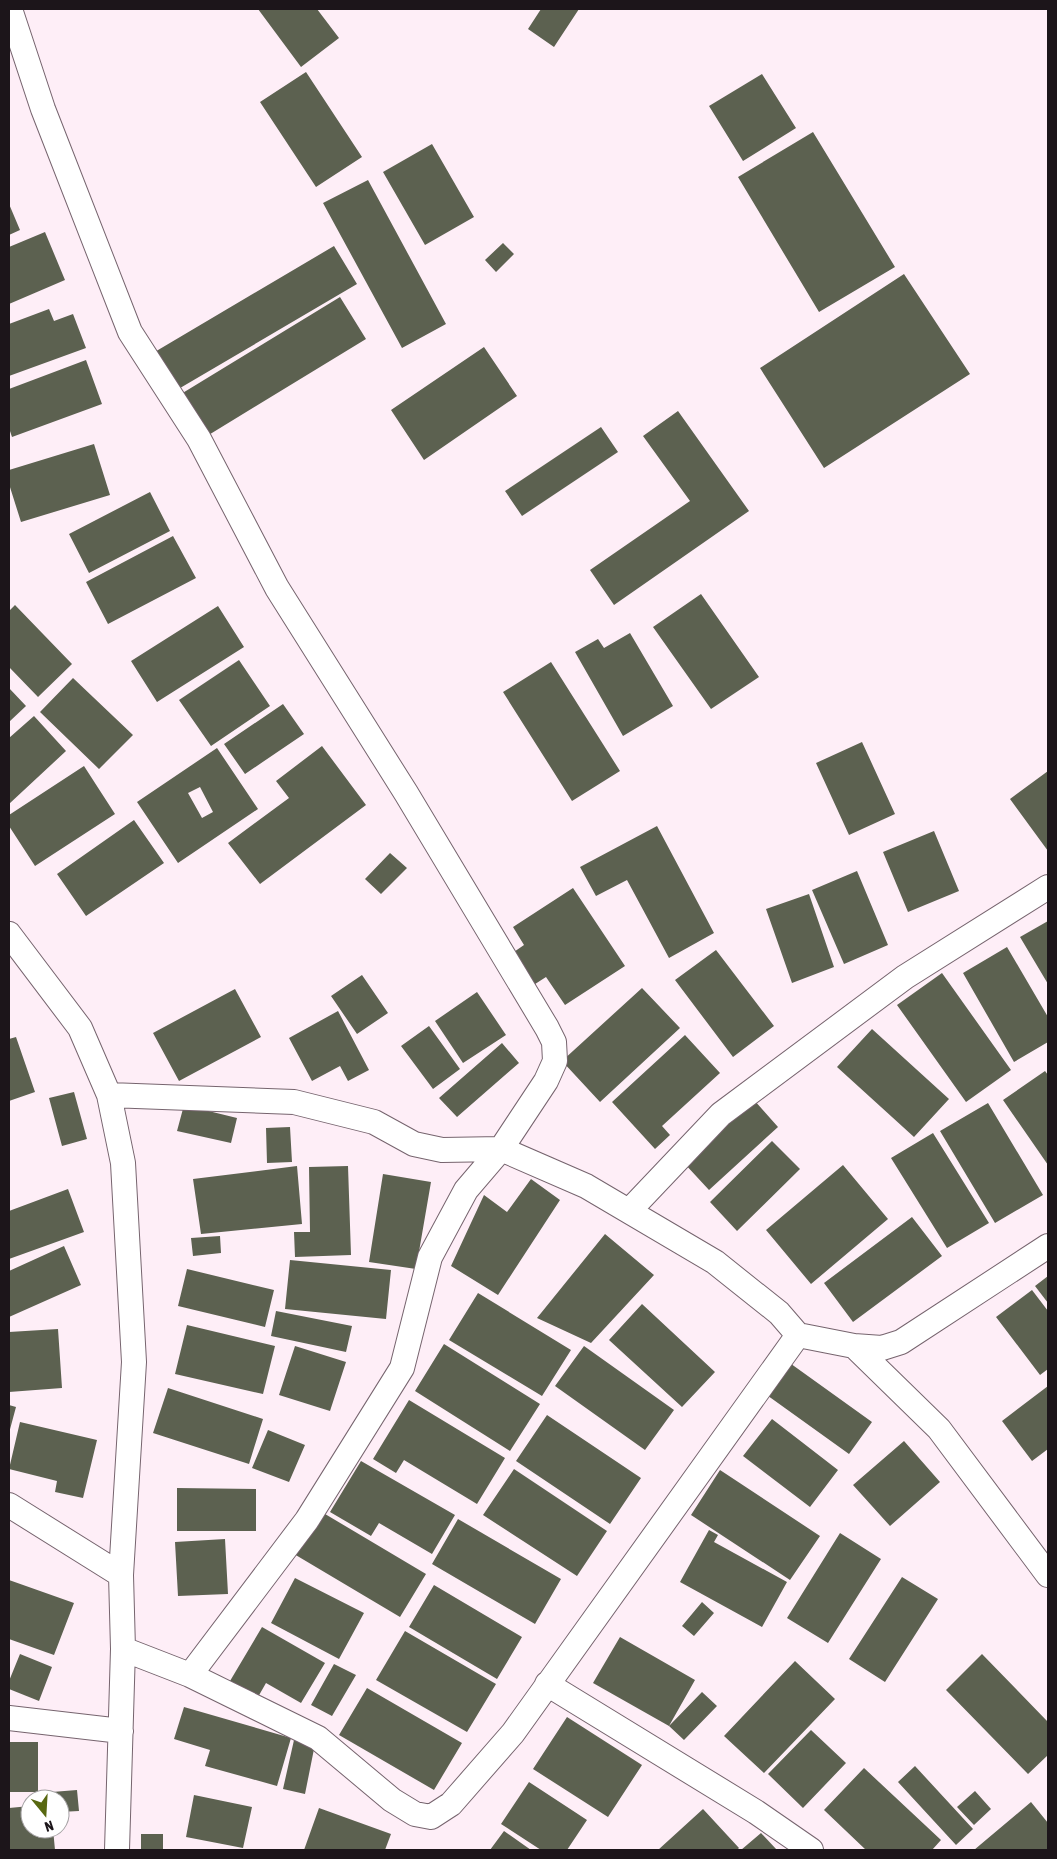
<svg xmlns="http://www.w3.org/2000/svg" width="1057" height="1859" viewBox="0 0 1057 1859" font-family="'Asap Condensed',sans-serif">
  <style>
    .building { fill: #5c6150; fill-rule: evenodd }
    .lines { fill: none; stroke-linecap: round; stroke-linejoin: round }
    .minor-casing { stroke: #76646e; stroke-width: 26 }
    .minor { stroke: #fff; stroke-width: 24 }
  </style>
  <rect width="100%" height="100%" fill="#feeef7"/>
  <!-- building -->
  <path class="building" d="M 258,9 L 317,9 L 339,38 L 301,67 Z
    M 541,9 L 579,9 L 554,47 L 528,29 Z
    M 306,72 L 362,157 L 316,187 L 260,102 Z
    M 762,74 L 796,128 L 743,161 L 709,106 Z
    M 813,132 L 895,267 L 819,312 L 738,177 Z
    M 432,144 L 474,217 L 425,245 L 383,172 Z
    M 368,180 L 446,324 L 402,348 L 323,203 Z
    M 9,204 L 20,230 L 9,235 Z
    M 45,232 L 65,280 L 9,304 L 9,247 Z
    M 503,243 L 514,254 L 496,272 L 485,260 Z
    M 334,246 L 357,284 L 175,391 L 153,353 Z
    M 904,274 L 970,374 L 824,468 L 760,368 Z
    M 340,297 L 366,339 L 207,436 L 181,394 Z
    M 49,309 L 54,321 L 73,314 L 86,348 L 9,376 L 9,324 Z
    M 484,347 L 517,396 L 424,460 L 391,410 Z
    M 86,360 L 102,404 L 12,437 L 9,428 L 9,389 Z
    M 678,411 L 749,511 L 614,605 L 590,570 L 690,501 L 643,436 Z
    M 601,427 L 618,452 L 522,516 L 505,491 Z
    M 94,444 L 110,495 L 21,522 L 9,484 L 9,470 Z
    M 150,492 L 170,531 L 89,573 L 69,534 Z
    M 173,536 L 196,578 L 108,624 L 86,582 Z
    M 701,594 L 759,677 L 711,709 L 653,627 Z
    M 15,605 L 72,664 L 38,697 L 9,667 L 9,611 Z
    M 218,606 L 244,647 L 157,702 L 131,661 Z
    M 630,633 L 673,706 L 623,736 L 575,652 L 598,639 L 604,648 Z
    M 239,660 L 270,706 L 211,746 L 179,700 Z
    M 551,662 L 620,771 L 572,801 L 503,692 Z
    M 73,678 L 133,735 L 99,769 L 40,712 Z
    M 9,688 L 26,706 L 9,722 Z
    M 283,704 L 304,734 L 245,774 L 224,744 Z
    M 34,716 L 66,751 L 9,804 L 9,738 Z
    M 862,742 L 895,814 L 849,835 L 816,763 Z
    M 322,746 L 366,805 L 260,884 L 228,843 L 289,798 L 276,781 Z
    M 217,748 L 258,809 L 178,863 L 137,802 ZM 200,787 L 213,812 L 202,818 L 188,793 Z
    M 84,766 L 115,814 L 35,866 L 9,826 L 9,815 Z
    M 1048,771 L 1048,851 L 1010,799 Z
    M 134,820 L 164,863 L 86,916 L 57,874 Z
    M 657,826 L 714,933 L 669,958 L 627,880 L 596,896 L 580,867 Z
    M 934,831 L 959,891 L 908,912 L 883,852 Z
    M 390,853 L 407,868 L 381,894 L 365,879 Z
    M 857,871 L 888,945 L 844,964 L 812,890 Z
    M 573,888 L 625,966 L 565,1005 L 546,977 L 532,986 L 511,954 L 524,945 L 513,927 Z
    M 809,894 L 834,967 L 792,983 L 766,909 Z
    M 1048,921 L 1048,984 L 1020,937 Z
    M 1007,947 L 1048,1017 L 1048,1042 L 1014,1062 L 963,973 Z
    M 716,950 L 774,1026 L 733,1057 L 675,980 Z
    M 942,973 L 1011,1070 L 966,1102 L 897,1005 Z
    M 362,975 L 388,1013 L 357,1034 L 331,996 Z
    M 642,988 L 680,1028 L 600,1102 L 562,1061 Z
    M 235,989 L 261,1037 L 179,1081 L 153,1033 Z
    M 477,992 L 506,1035 L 463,1063 L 435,1021 Z
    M 338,1011 L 369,1070 L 348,1081 L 340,1066 L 312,1081 L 289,1038 Z
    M 429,1026 L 460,1069 L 433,1089 L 401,1046 Z
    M 872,1029 L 949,1099 L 914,1137 L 837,1067 Z
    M 685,1035 L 720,1073 L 662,1126 L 670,1135 L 655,1149 L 612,1102 Z
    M 16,1037 L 35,1092 L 9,1101 L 9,1039 Z
    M 502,1043 L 519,1063 L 457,1117 L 439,1098 Z
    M 1045,1071 L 1048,1075 L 1048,1165 L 1003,1100 Z
    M 74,1092 L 87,1139 L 62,1146 L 49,1098 Z
    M 754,1100 L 778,1127 L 709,1190 L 684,1163 Z
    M 988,1103 L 1043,1195 L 995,1223 L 940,1131 Z
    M 184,1105 L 237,1118 L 231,1143 L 177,1131 Z
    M 290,1127 L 292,1162 L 267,1163 L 266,1128 Z
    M 933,1133 L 989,1223 L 947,1248 L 891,1158 Z
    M 772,1141 L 800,1169 L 737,1231 L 710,1202 Z
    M 843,1165 L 888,1219 L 811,1284 L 766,1230 Z
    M 297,1166 L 302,1224 L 201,1234 L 193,1179 Z
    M 348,1166 L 351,1255 L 295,1257 L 294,1232 L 310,1232 L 309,1167 Z
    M 383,1174 L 431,1182 L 416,1269 L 369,1262 Z
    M 531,1179 L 560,1200 L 498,1295 L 451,1266 L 484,1195 L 507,1212 Z
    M 68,1189 L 84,1232 L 9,1259 L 9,1211 Z
    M 912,1217 L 942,1256 L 853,1322 L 824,1283 Z
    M 605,1234 L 654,1275 L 591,1343 L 537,1318 Z
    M 220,1236 L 221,1253 L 193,1256 L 191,1238 Z
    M 64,1246 L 81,1285 L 9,1317 L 9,1271 Z
    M 290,1260 L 391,1270 L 386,1319 L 285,1309 Z
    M 187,1269 L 274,1290 L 265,1327 L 178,1306 Z
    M 1048,1276 L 1048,1303 L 1035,1286 Z
    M 1032,1290 L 1048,1311 L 1048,1369 L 1040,1375 L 996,1317 Z
    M 478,1293 L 571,1350 L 542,1396 L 449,1340 Z
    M 642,1304 L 715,1372 L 682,1407 L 609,1340 Z
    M 276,1311 L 352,1326 L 346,1352 L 271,1336 Z
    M 187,1325 L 275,1346 L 263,1394 L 175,1374 Z
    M 58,1329 L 62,1388 L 9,1392 L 9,1332 Z
    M 444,1344 L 540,1404 L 510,1451 L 415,1391 Z
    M 295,1346 L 346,1362 L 330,1411 L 279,1395 Z
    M 584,1346 L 674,1410 L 645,1450 L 555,1386 Z
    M 787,1361 L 872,1422 L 849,1454 L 764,1393 Z
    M 1048,1386 L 1048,1449 L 1032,1461 L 1002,1421 Z
    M 168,1388 L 263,1419 L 249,1464 L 153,1433 Z
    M 409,1400 L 505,1458 L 477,1504 L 404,1460 L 396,1473 L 373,1459 Z
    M 9,1405 L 16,1407 L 9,1433 Z
    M 547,1415 L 641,1478 L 610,1524 L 516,1461 Z
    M 772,1419 L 838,1470 L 810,1507 L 743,1456 Z
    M 20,1422 L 97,1440 L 83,1498 L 55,1492 L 57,1481 L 9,1469 Z
    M 268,1430 L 305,1445 L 289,1482 L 252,1468 Z
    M 904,1441 L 940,1482 L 890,1526 L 853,1485 Z
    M 361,1461 L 455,1515 L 432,1554 L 379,1523 L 371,1536 L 330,1512 Z
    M 514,1469 L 607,1531 L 577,1576 L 483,1515 Z
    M 720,1470 L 820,1536 L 790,1580 L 691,1515 Z
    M 177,1488 L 256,1489 L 256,1531 L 177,1531 Z
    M 320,1511 L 426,1574 L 400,1617 L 294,1554 Z
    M 458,1519 L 561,1579 L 535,1624 L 432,1564 Z
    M 709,1530 L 718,1535 L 714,1542 L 787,1582 L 762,1627 L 680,1582 Z
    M 840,1533 L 881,1559 L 828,1643 L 787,1618 Z
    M 225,1539 L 228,1594 L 178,1596 L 175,1542 Z
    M 902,1577 L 938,1599 L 885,1682 L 849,1659 Z
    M 295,1578 L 364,1613 L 339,1659 L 271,1623 Z
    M 9,1580 L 74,1603 L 54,1655 L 9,1639 Z
    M 434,1585 L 522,1637 L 497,1679 L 409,1627 Z
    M 702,1602 L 714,1613 L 694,1636 L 682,1626 Z
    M 262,1627 L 325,1663 L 301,1703 L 266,1683 L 258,1697 L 230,1681 Z
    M 405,1631 L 496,1684 L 467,1732 L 376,1680 Z
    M 620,1637 L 695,1680 L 669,1726 L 593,1683 Z
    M 20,1654 L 52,1667 L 39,1701 L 9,1689 L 9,1681 Z
    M 982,1654 L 1048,1722 L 1048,1755 L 1028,1774 L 946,1690 Z
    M 795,1661 L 835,1699 L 764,1773 L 724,1736 Z
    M 334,1664 L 356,1675 L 332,1716 L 311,1705 Z
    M 367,1688 L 462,1743 L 434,1790 L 339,1735 Z
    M 702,1692 L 717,1706 L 684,1740 L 669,1726 Z
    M 184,1707 L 291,1738 L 277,1786 L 205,1766 L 210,1750 L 174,1739 Z
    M 567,1717 L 642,1765 L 608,1817 L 533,1769 Z
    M 811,1730 L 846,1763 L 803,1808 L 768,1774 Z
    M 294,1740 L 315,1744 L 305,1794 L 283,1789 Z
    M 9,1742 L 38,1742 L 38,1792 L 9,1792 Z
    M 915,1766 L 973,1829 L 956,1845 L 898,1782 Z
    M 864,1768 L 941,1840 L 932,1850 L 866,1850 L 824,1810 Z
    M 529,1782 L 587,1820 L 567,1850 L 541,1850 L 501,1824 Z
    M 77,1790 L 79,1811 L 60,1812 L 60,1799 L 53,1799 L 52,1792 Z
    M 975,1791 L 991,1809 L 974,1825 L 957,1807 Z
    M 194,1795 L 252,1807 L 243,1848 L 186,1837 Z
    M 1031,1802 L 1048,1823 L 1048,1850 L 974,1850 Z
    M 30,1806 L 30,1829 L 53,1829 L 55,1850 L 9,1850 L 9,1808 Z
    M 319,1808 L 391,1834 L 385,1850 L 304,1850 Z
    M 703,1809 L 739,1848 L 737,1850 L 658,1850 Z
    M 504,1831 L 531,1850 L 490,1850 Z
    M 761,1833 L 777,1850 L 741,1850 Z
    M 141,1834 L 163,1834 L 163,1850 L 141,1850 Z"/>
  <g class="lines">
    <defs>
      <path id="minor" d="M 10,9 L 43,109 L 130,332 L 199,439 L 277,588 L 406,793 L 547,1028 L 554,1042 L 555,1061 L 546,1081 L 501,1149 L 466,1190 L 430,1257 L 402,1368 L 307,1520 L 190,1675
        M 9,934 L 80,1028 L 109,1095 L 123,1163 L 134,1362 L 121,1575 L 123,1649 L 117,1850
        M 109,1095 L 294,1102 L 374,1122 L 414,1144 L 442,1150 L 501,1149 L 586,1186 L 715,1262 L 779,1313 L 798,1335 L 854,1346 L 882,1348 L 901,1342 L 1048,1246
        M 629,1211 L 721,1114 L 905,977 L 1048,887
        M 854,1346 L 939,1429 L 1048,1575
        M 9,1505 L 121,1575
        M 123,1649 L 190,1675 L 318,1738 L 392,1800 L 415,1814 L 431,1817 L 451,1804 L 513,1733 L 798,1335
        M 547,1684 L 756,1812 L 811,1850
        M 9,1718 L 121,1731"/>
    </defs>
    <!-- minor casing -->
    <use href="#minor" class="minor-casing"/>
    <!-- minor -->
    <use href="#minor" class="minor"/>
  </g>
  <!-- border -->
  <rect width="1057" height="1859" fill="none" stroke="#1c151a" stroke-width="20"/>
  <!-- north arrow -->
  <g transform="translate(45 1814) rotate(162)"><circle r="24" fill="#ffffff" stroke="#a4a1a3"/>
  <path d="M0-4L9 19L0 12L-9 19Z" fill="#586811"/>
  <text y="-8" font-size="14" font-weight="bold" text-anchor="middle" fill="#1c151a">N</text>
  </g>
</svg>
